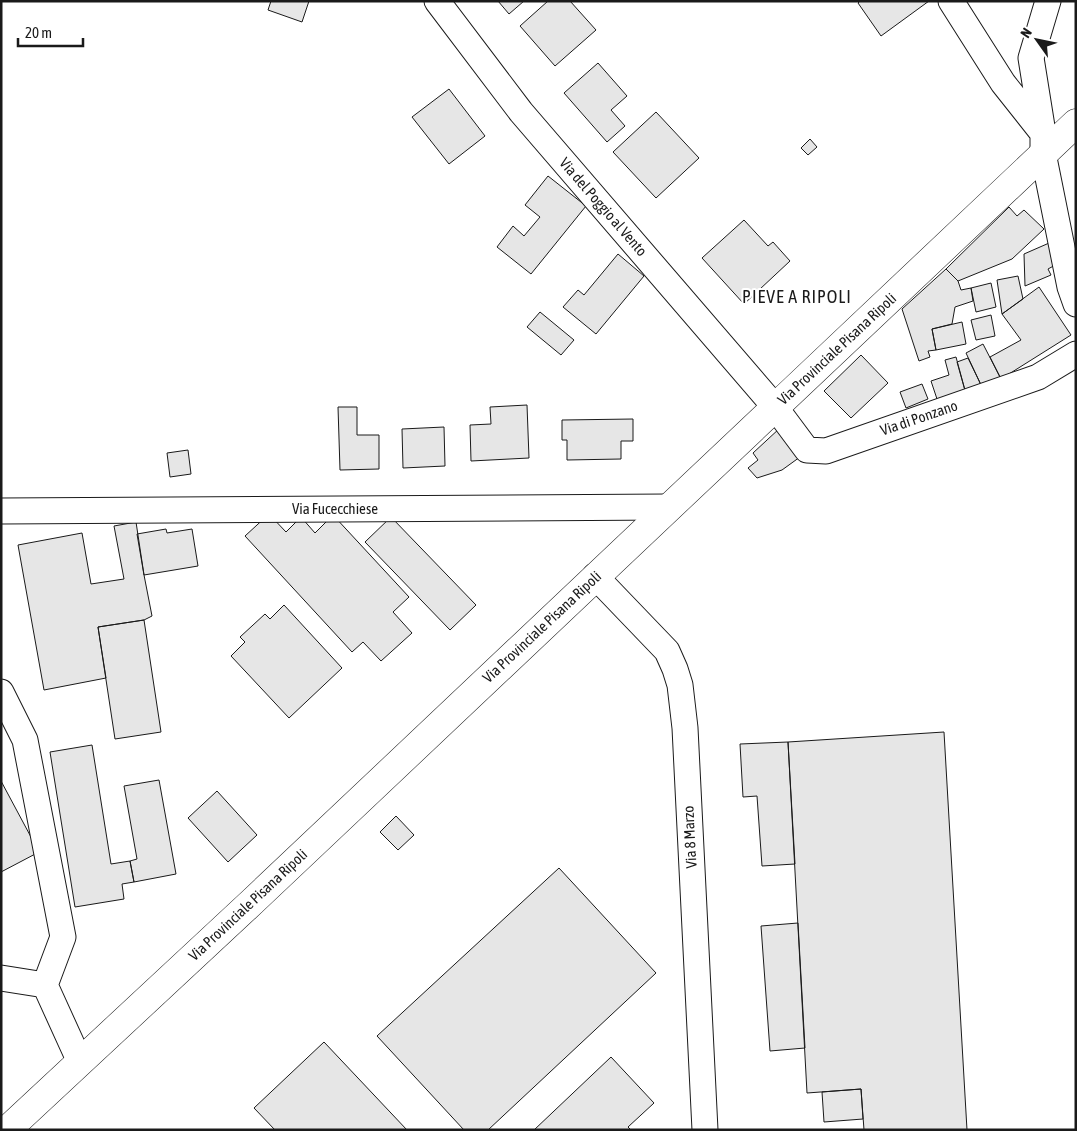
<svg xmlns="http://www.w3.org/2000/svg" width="1077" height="1131" viewBox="0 0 1077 1131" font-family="'Asap Condensed',sans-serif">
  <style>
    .building { fill: #e6e6e6; stroke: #1a1a1a }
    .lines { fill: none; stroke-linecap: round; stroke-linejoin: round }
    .minor-casing { stroke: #1a1a1a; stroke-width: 27 }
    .major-casing { stroke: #1a1a1a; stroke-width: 29 }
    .minor { stroke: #fff; stroke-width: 25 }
    .major { stroke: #fff; stroke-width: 28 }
    .labels { text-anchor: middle; stroke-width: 4; stroke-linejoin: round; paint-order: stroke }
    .street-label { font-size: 15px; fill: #1a1a1a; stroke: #fff }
    .quarter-label { font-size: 18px; letter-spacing: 1px; fill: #1a1a1a; stroke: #fff }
  </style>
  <rect width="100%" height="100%" fill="#fff"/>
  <!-- building -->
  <path class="building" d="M 271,1 L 309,1 L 302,22 L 268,10 Z
    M 498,1 L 524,1 L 509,14 Z
    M 548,1 L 570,1 L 596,30 L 555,66 L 520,26 Z
    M 860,1 L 929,1 L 881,36 L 858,3 Z
    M 598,63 L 627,96 L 611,110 L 625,126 L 607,142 L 564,93 Z
    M 449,89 L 485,136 L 449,164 L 412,117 Z
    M 656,112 L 699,158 L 656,198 L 613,152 Z
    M 810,139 L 817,147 L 808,155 L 801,148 Z
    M 548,176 L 586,206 L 531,274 L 497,247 L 513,226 L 524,236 L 540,217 L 525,205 Z
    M 1009,207 L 1017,216 L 1024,210 L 1044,229 L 1012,259 L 958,281 L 946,269 Z
    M 744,220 L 768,246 L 773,242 L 790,261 L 744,304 L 702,258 Z
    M 1056,240 L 1059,263 L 1048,269 L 1051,275 L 1025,286 L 1024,254 Z
    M 618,254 L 644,276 L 596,334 L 563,307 L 578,290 L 584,295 Z
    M 946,269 L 958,281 L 961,290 L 971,288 L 973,301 L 955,307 L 952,324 L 932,329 L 936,350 L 928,351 L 930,357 L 919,361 L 902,309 Z
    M 1018,276 L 1023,299 L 1002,314 L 997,280 Z
    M 991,283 L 996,307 L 976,312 L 971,288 Z
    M 1039,287 L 1071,335 L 1001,379 L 990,357 L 1021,340 L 1002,314 Z
    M 540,312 L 574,340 L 561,355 L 527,327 Z
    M 991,315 L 995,336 L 976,340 L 971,320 Z
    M 962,322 L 966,344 L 936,350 L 932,329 Z
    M 983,344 L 1001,379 L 982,387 L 966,353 Z
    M 861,355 L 888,383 L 851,418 L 824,391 Z
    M 956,357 L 966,394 L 938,402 L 931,381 L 949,375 L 945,360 Z
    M 968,358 L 982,387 L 966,394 L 957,362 Z
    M 922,384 L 928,399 L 906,408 L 900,392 Z
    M 527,405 L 529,458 L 471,461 L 470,425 L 491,424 L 490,407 Z
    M 338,407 L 357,407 L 357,435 L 379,435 L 379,469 L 340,470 Z
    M 633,419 L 633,441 L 621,441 L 621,459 L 567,460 L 567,440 L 562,440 L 562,420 Z
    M 444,427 L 445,466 L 403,468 L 402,429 Z
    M 780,428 L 800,457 L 782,470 L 757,478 L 748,468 L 758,460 L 753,453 Z
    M 188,450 L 191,474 L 170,477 L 167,453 Z
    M 269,514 L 286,532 L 301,517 L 315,533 L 333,515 L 409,597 L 393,612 L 412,633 L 381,661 L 363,642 L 352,652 L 245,536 Z
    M 391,517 L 476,605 L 450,630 L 365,542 Z
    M 136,522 L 144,575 L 152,616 L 144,620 L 98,627 L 106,678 L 44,690 L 18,545 L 82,533 L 91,584 L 124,579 L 114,526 Z
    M 166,529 L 167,533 L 192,529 L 198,566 L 144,575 L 137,534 Z
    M 284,605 L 342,668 L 289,718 L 231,656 L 245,642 L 240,637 L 265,614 L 270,619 Z
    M 144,620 L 161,732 L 115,739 L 98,627 Z
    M 944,732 L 967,1130 L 864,1130 L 861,1089 L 807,1093 L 788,742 Z
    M 788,742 L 795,864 L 762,866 L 757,796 L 743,797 L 740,744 Z
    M 92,745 L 111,864 L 130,861 L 134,882 L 122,884 L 124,899 L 75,907 L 50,752 Z
    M 159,780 L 176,874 L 134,882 L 130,861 L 137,859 L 124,786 Z
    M 1,781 L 39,852 L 1,872 Z
    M 217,791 L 257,835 L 228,862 L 188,818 Z
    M 396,816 L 414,835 L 398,850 L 380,832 Z
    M 559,868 L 656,973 L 488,1130 L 464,1130 L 377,1036 Z
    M 798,923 L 805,1048 L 770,1051 L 761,926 Z
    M 324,1042 L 407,1130 L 275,1130 L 254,1108 Z
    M 611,1057 L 654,1103 L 628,1127 L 631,1130 L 534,1130 Z
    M 861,1089 L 863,1119 L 824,1122 L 822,1092 Z"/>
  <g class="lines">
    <defs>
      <path id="minor" d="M 437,1 L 521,112 L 775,407 L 807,450 L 826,451 L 1038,377 L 1076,354
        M 951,1 L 1003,83 L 1041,131
        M 1048,1 L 1031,58 L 1043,133 L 1043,153 L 1070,287 L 1076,304
        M 1,511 L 668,507
        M 595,576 L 667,651 L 675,669 L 680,685 L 685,728 L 705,1130
        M 1,692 L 25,740 L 63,937 L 45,985 L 80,1062
        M 1,978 L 45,985"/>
      <path id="major" d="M 7,1130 L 253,901 L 1076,123"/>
    </defs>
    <!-- minor casing -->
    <use href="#minor" class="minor-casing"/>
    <!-- major casing -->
    <use href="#major" class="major-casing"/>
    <!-- minor -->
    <use href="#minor" class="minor"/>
    <!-- major -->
    <use href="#major" class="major"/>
  </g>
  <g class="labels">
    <!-- street labels -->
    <g class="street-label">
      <text transform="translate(603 207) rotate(49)" y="5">Via del Poggio al Vento</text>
      <text transform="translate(837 349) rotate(-43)" y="5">Via Provinciale Pisana Ripoli</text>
      <text transform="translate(919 418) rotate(-19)" y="5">Via di Ponzano</text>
      <text x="335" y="514">Via Fucecchiese</text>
      <text transform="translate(542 627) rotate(-43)" y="5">Via Provinciale Pisana Ripoli</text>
      <text transform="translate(690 837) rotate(-93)" y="5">Via 8 Marzo</text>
      <text transform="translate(248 905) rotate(-43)" y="5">Via Provinciale Pisana Ripoli</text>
    </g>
    <!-- quarter labels -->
    <g class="quarter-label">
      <text x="797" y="303">PIEVE A RIPOLI</text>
    </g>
  </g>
  <!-- border -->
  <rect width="1077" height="1131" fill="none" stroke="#1a1a1a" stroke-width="5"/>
  <!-- north arrow -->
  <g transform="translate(1037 40) rotate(303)" stroke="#ffffff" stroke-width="4" paint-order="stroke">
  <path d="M0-4L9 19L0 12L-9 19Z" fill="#1a1a1a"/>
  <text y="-8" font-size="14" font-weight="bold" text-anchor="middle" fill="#1a1a1a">N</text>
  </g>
  <!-- scale -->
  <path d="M18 38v8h65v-8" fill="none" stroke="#1a1a1a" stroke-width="2.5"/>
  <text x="25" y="38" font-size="15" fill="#1a1a1a" stroke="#ffffff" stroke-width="4" paint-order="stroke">20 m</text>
</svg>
